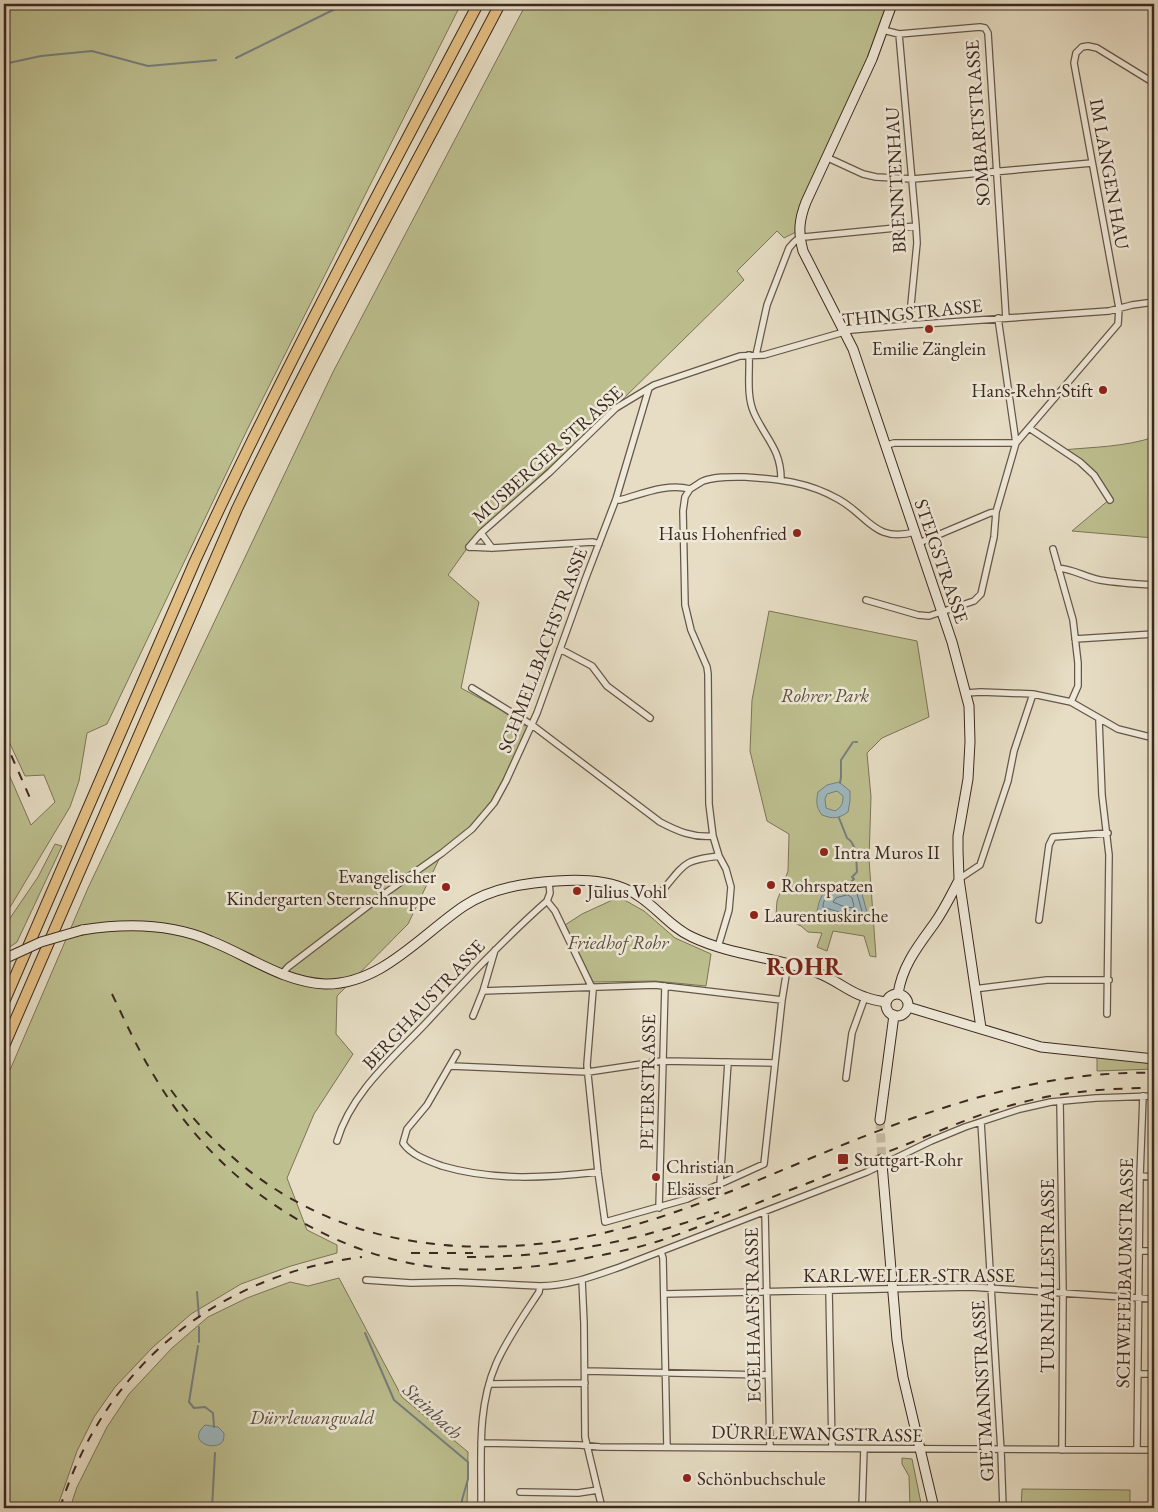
<svg xmlns="http://www.w3.org/2000/svg" width="1158" height="1512" viewBox="0 0 1158 1512" font-family="'EB Garamond',serif">
  <style>
    .green { fill: #bdbf8f; stroke: #7c7457 }
    .water { fill: #9cb8c0; stroke: #767f80; fill-rule: evenodd }
    .lines { fill: none; stroke-linecap: round; stroke-linejoin: round }
    .shore { stroke: #6c7070; stroke-width: 1 }
    .stream { stroke: #767f80; stroke-width: 2 }
    .secondary-tunnel { stroke: #c4b9a3; stroke-width: 9; stroke-dasharray: 9 4.5; stroke-linecap: butt }
    .street-casing { stroke: #665648; stroke-width: 8 }
    .secondary-casing { stroke: #3c291f; stroke-width: 11 }
    .highway-casing { stroke: #3c291f; stroke-width: 12 }
    .street { stroke: #efe9d9; stroke-width: 5.5 }
    .secondary { stroke: #efe9d9; stroke-width: 9 }
    .highway { stroke: #e3be82; stroke-width: 10 }
    .rail { stroke: #3c291f; stroke-width: 2; stroke-dasharray: 9 9; stroke-linecap: butt }
    .secondary-bridge-casing { stroke: #3c291f; stroke-width: 11; stroke-linecap: butt }
    .secondary-bridge { stroke: #efe9d9; stroke-width: 9 }
    .poi-dot { fill: #8f2418; stroke: #efe9d9; stroke-width: 2 }
    .labels { text-anchor: middle; stroke-width: 5; stroke-linejoin: round; paint-order: stroke }
    .street-label { font-size: 19px; fill: #3c291f; stroke: #efe9d9 }
    .poi-label { font-size: 19px; fill: #3c291f; stroke: #efe9d9; text-anchor: start }
    .park-label { font-size: 19px; font-style: italic; fill: #5c4e3b; stroke: #efe9d9 }
    .water-label { font-size: 20px; font-style: italic; fill: #544d47; stroke: #efe9d9 }
    .district-label { font-size: 24px; font-weight: bold; letter-spacing: 1px; fill: #7a1f14; stroke: #efe9d9 }
  </style>
  <rect width="100%" height="100%" fill="#e6ddc4"/>
  <filter id="stains"><feTurbulence type="fractalNoise" baseFrequency=".004" numOctaves="4"/><feColorMatrix values="0 0 0 0 .2 0 0 0 0 .09 0 0 0 0 .02 0 0 0 .5 -.17"/></filter>
  <radialGradient id="worn" r=".72"><stop offset=".6" stop-color="#630" stop-opacity="0"/><stop offset="1" stop-color="#630" stop-opacity=".3"/></radialGradient>
  <!-- green -->
  <path class="green" d="M 4,4 L 461,4 L 247,430 L 107,724 L 87,733 L 79,781 L 70,807 L 9,909 L 4,914 L 4,763 L 31,825 L 55,802 L 44,775 L 25,776 L 4,731 Z
    M 526,4 L 887,4 L 880,29 L 869,57 L 799,210 L 796,222 L 796,232 L 784,238 L 777,231 L 737,271 L 744,280 L 620,402 L 478,533 L 448,575 L 479,602 L 461,688 L 496,707 L 525,726 L 532,725 L 506,781 L 484,816 L 442,853 L 408,924 L 337,996 L 336,1034 L 353,1054 L 314,1114 L 287,1178 L 307,1230 L 337,1245 L 337,1253 L 291,1266 L 241,1284 L 191,1314 L 153,1347 L 115,1387 L 94,1417 L 77,1451 L 57,1508 L 4,1508 L 4,1084 L 88,888 L 333,372 Z
    M 1154,437 L 1154,538 L 1072,531 L 1110,499 L 1094,475 L 1062,450 C 1093,447 1125,447 1154,437 Z
    M 769,611 L 917,641 L 929,717 L 882,738 L 867,753 L 871,797 L 869,859 L 876,957 L 870,956 L 864,936 L 833,931 L 827,951 L 817,947 L 822,933 L 808,932 L 801,926 L 776,915 L 777,901 L 788,871 L 789,834 L 767,821 L 750,751 L 752,700 Z
    M 55,844 L 62,846 L 17,942 L 4,951 L 4,927 L 38,877 Z
    M 619,897 L 644,911 L 675,938 L 711,954 L 706,986 L 655,981 L 593,982 L 565,925 L 582,914 Z
    M 1097,1057 L 1154,1063 L 1154,1069 L 1097,1071 Z
    M 339,1278 L 402,1397 L 468,1452 L 467,1508 L 70,1508 L 77,1487 L 107,1427 L 129,1394 L 172,1348 L 208,1317 L 247,1298 L 290,1282 L 308,1286 Z
    M 902,1458 L 912,1459 L 922,1508 L 910,1508 L 909,1476 L 902,1464 Z
    M 1022,1489 L 1130,1490 L 1130,1508 L 1021,1508 Z"/>
  <!-- water -->
  <path class="water" d="M 839,782 L 850,791 L 850,801 L 848,812 C 838,819 833,819 822,815 C 816,807 816,802 818,792 L 827,785 ZM 837,791 L 843,796 C 843,803 842,807 835,811 L 826,808 L 825,799 L 827,794 Z
    M 850,883 L 861,890 L 868,916 L 865,916 L 864,922 L 817,912 C 821,888 828,888 850,883 Z
    M 205,1425 L 218,1427 L 224,1433 C 224,1435 224,1438 223,1441 C 217,1452 185,1443 205,1425 Z"/>
  <g class="lines">
    <!-- shore -->
    <path class="shore" d="M 849,888 L 857,894 L 862,911 L 860,915 L 842,913 L 823,907 C 823,893 837,891 849,888 Z
      M 848,895 L 852,898 L 854,906 L 853,908 L 845,907 L 833,902 L 836,898 Z"/>
    <!-- stream -->
    <path class="stream" d="M 236,58 L 345,4
      M 4,64 L 41,56 L 92,51 L 148,66 L 216,60
      M 855,742 L 857,742
      M 840,783 L 841,777 L 841,760 L 853,742
      M 839,818 L 847,838 C 858,845 856,861 857,872 L 852,877 L 854,879 L 850,883
      M 197,1292 L 199,1317
      M 365,1333 L 394,1400 L 468,1462 L 468,1479 L 462,1500 L 462,1508
      M 199,1342 L 199,1327
      M 198,1346 L 189,1402 L 194,1408 L 205,1407 L 213,1413 L 214,1427
      M 212,1508 L 215,1453"/>
    <!-- secondary-tunnel -->
    <path class="secondary-tunnel" d="M 880,1120 L 882,1164"/>
    <defs>
      <path id="street" d="M 883,30 L 899,34 L 980,27 L 985,28 L 988,33 L 1006,318
        M 899,34 L 916,226 L 917,243 L 909,325
        M 826,157 L 863,174 L 876,177 L 913,179 L 1092,163
        M 749,355 C 750,373 746,395 754,413 C 765,438 781,449 781,479
        M 756,355 L 767,305 L 789,248 C 794,242 797,238 804,237 L 916,226
        M 1029,428 L 1080,462 L 1094,475 L 1110,500
        M 887,445 L 894,443 L 1016,443 L 998,318
        M 690,489 L 685,497 L 683,511 L 685,605 L 691,630 L 707,667 L 708,674 L 709,804 L 713,836 L 719,856 L 726,869 L 731,887 L 729,910 L 718,947
        M 616,499 L 620,500 C 642,494 667,483 690,489 C 694,487 699,483 703,481 C 716,476 732,477 745,477 C 779,479 808,482 838,499 C 869,516 874,543 915,532
        M 481,533 L 492,548
        M 919,543 L 990,513 L 996,512
        M 469,547 L 481,533 L 550,472 L 616,408 L 654,385 L 740,356 L 764,355 L 851,330 L 909,325 L 1109,311 L 1132,305 L 1154,302
        M 469,547 L 492,548 L 593,542 L 599,544
        M 1053,549 L 1073,620 L 1078,663 L 1078,686 L 1071,702
        M 1058,568 C 1073,569 1085,577 1100,580 C 1118,583 1136,584 1154,585
        M 866,600 L 918,615 L 929,616 L 974,601 L 981,594 L 994,537 L 996,512 L 1016,443 L 1118,324 L 1119,308 L 1074,63 L 1076,53 L 1082,47 L 1088,46 L 1097,48 L 1154,83
        M 1075,639 L 1154,634
        M 560,649 L 592,666 L 607,686 L 650,718
        M 472,688 L 532,725 L 660,822 C 677,831 693,838 713,836
        M 966,693 L 981,692 L 1033,694 L 1071,702 L 1118,729 L 1154,738
        M 1099,720 L 1102,795 L 1109,855 L 1107,1014
        M 959,879 L 980,865 L 1008,781 L 1014,751 L 1033,694
        M 663,890 C 685,863 684,860 719,856
        M 547,901 L 555,911 L 593,990 L 587,1065 L 598,1172 L 605,1222 L 687,1199 L 764,1164 L 782,1000 L 788,963
        M 547,901 L 550,893 L 549,882
        M 1039,920 L 1049,845 L 1053,837 L 1108,833
        M 281,975 L 288,967 L 377,899 L 442,853 L 472,829 L 494,803 L 506,781 L 537,713 L 585,580 L 616,499 L 649,388
        M 974,989 L 1047,980 L 1109,980
        M 483,991 L 655,985 L 782,1000
        M 473,1016 L 483,991 L 495,950
        M 457,1053 L 427,1105 L 407,1129 L 403,1143 C 411,1155 428,1161 442,1166 C 493,1181 545,1178 598,1172
        M 451,1066 L 588,1072 L 662,1061 L 775,1063
        M 846,1078 L 852,1033 L 865,997
        M 1060,1102 L 1063,1292 L 1062,1450
        M 981,1122 L 1001,1451 L 1003,1508
        M 337,1141 C 351,1093 393,1058 426,1023 C 465,981 504,939 547,901
        M 1140,1176 L 1154,1177
        M 720,1184 L 728,1062
        M 659,1208 L 665,986
        M 765,1212 L 770,1448
        M 1139,1251 L 1154,1251
        M 661,1252 L 663,1258 L 667,1447
        M 366,1280 L 411,1283 L 455,1282 L 540,1286 C 568,1286 594,1276 620,1267 L 867,1172 L 931,1141 L 965,1127 L 1020,1109 L 1051,1102 L 1096,1098 L 1154,1096
        M 582,1280 L 584,1323 L 585,1437 L 602,1508
        M 829,1290 L 832,1448
        M 664,1294 L 970,1287 L 1154,1299
        M 585,1371 L 768,1375
        M 1138,1374 L 1154,1374
        M 489,1384 L 585,1383
        M 481,1443 L 580,1445 L 600,1447 L 1154,1450
        M 1137,1450 L 1140,1176 L 1143,1096
        M 520,1492 L 578,1493 L 598,1490
        M 481,1508 C 482,1460 476,1410 496,1364 C 507,1339 524,1315 539,1292 L 540,1286
        M 862,1508 L 864,1449"/>
      <path id="secondary" d="M 892,4 L 872,59 L 806,202 C 799,220 798,232 803,251 L 853,349 L 952,642 L 969,706 L 970,742 L 968,779 L 958,836 L 958,850 L 959,879 L 981,1028
        M 82,930 C 126,923 170,923 211,941 C 249,956 283,982 325,984 C 381,985 422,934 464,906 C 485,892 509,886 534,883 C 568,879 611,876 640,897 C 658,909 672,928 692,937 C 732,956 778,957 818,973 C 835,979 848,992 865,997 C 872,1000 879,1001 886,1002
        M 898,994 C 902,966 918,946 934,924 C 944,910 951,895 959,880
        M886 1005a11 11 0 1 1 22 0a11 11 0 1 1-22 0Z
        M 908,1007 L 1041,1047 L 1154,1059
        M 880,1120 L 894,1015
        M 882,1164 L 897,1340 L 903,1377 L 934,1508"/>
      <path id="highway" d="M 4,1002 L 195,561 C 282,372 381,188 478,4
        M 4,1046 L 237,509 C 319,338 412,172 500,4"/>
    </defs>
    <!-- street casing -->
    <use href="#street" class="street-casing"/>
    <!-- secondary casing -->
    <use href="#secondary" class="secondary-casing"/>
    <!-- highway casing -->
    <use href="#highway" class="highway-casing"/>
    <!-- street -->
    <use href="#street" class="street"/>
    <!-- secondary -->
    <use href="#secondary" class="secondary"/>
    <!-- highway -->
    <use href="#highway" class="highway"/>
    <!-- rail -->
    <path class="rail" d="M 4,739 L 30,798
      M 112,994 C 126,1023 139,1052 156,1079 C 198,1149 258,1203 331,1237 C 409,1273 476,1275 560,1263 C 593,1257 627,1251 659,1241 C 692,1230 723,1217 755,1204 C 805,1184 855,1165 905,1145 C 940,1131 975,1115 1012,1105 C 1058,1092 1106,1088 1154,1088
      M 171,1090 C 220,1157 286,1207 367,1231 C 459,1257 560,1249 651,1220 C 747,1190 838,1142 934,1111 C 1006,1087 1079,1071 1154,1073
      M 411,1253 L 473,1253
      M 467,1257 C 520,1257 571,1252 623,1240 C 656,1233 687,1222 719,1212
      M 60,1508 C 104,1368 215,1275 362,1257"/>
    <defs>
      <path id="secondary-bridge" d="M 4,959 L 41,942 L 82,930"/>
    </defs>
    <!-- secondary-bridge casing -->
    <use href="#secondary-bridge" class="secondary-bridge-casing"/>
    <!-- secondary-bridge -->
    <use href="#secondary-bridge" class="secondary-bridge"/>
  </g>
  <!-- markers -->
  <g class="poi-dot">
    <circle cx="929" cy="329" r="5"/>
    <circle cx="1103" cy="390" r="5"/>
    <circle cx="797" cy="533" r="5"/>
    <circle cx="824" cy="852" r="5"/>
    <circle cx="771" cy="885" r="5"/>
    <circle cx="446" cy="887" r="5"/>
    <circle cx="577" cy="891" r="5"/>
    <circle cx="754" cy="915" r="5"/>
    <rect x="837" y="1153" width="12" height="12" rx="2.5"/>
    <circle cx="656" cy="1177" r="5"/>
    <circle cx="687" cy="1478" r="5"/>
  </g>
  <g class="labels">
    <!-- street labels -->
    <g class="street-label">
      <text transform="translate(977 123) rotate(-94)" y="7">SOMBARTSTRASSE</text>
      <text transform="translate(1110 174) rotate(80)" y="7">IM LANGEN HAU</text>
      <text transform="translate(895 180) rotate(-93)" y="7">BRENNTENHAU</text>
      <text transform="translate(912 312) rotate(-6)" y="7">THINGSTRASSE</text>
      <text transform="translate(547 454) rotate(-42)" y="7">MUSBERGER STRASSE</text>
      <text transform="translate(942 561) rotate(71)" y="7">STEIGSTRASSE</text>
      <text transform="translate(542 650) rotate(-69)" y="7">SCHMELLBACHSTRASSE</text>
      <text transform="translate(423 1004) rotate(-47)" y="7">BERGHAUSTRASSE</text>
      <text transform="translate(647 1082) rotate(-89)" y="7">PETERSTRASSE</text>
      <text transform="translate(1124 1273) rotate(-89)" y="7">SCHWEFELBAUMSTRASSE</text>
      <text x="909" y="1282">KARL-WELLER-STRASSE</text>
      <text transform="translate(1047 1276) rotate(-90)" y="7">TURNHALLESTRASSE</text>
      <text transform="translate(752 1315) rotate(-91)" y="7">EGELHAAFSTRASSE</text>
      <text transform="translate(982 1391) rotate(-93)" y="7">GIETMANNSTRASSE</text>
      <text transform="translate(817 1433) rotate(1)" y="7">DÜRRLEWANGSTRASSE</text>
    </g>
    <!-- poi labels -->
    <g class="poi-label">
      <text x="929" y="355" text-anchor="middle">Emilie Zänglein</text>
      <text x="1093" y="397" text-anchor="end">Hans-Rehn-Stift</text>
      <text x="787" y="540" text-anchor="end">Haus Hohenfried</text>
      <text x="834" y="859">Intra Muros II</text>
      <text x="436" y="883" text-anchor="end">Evangelischer<tspan x="436" dy="22">Kindergarten Sternschnuppe</tspan></text>
      <text x="781" y="892">Rohrspatzen</text>
      <text x="587" y="898">Julius Vohl</text>
      <text x="764" y="922">Laurentiuskirche</text>
      <text x="854" y="1166">Stuttgart-Rohr</text>
      <text x="666" y="1173">Christian<tspan x="666" dy="22">Elsässer</tspan></text>
      <text x="697" y="1485">Schönbuchschule</text>
    </g>
    <!-- park labels -->
    <g class="park-label">
      <text x="825" y="702">Rohrer Park</text>
      <text x="618" y="949">Friedhof Rohr</text>
      <text x="312" y="1424">Dürrlewangwald</text>
    </g>
    <!-- water labels -->
    <g class="water-label">
      <text transform="translate(433 1411) rotate(43)" y="7">Steinbach</text>
    </g>
    <!-- district labels -->
    <g class="district-label">
      <text x="805" y="975">ROHR</text>
    </g>
  </g>
  <!-- margin -->
  <rect width="1158" height="1512" fill="none" stroke="#e6ddc4" stroke-width="20"/>
  <rect x="5" y="5" width="1148" height="1502" fill="none" stroke="#3c291f" stroke-width="2.5"/>
  <rect x="10" y="10" width="1138" height="1492" fill="none" stroke="#3c291f"/>
  <rect width="100%" height="100%" filter="url(#stains)"/>
  <rect width="100%" height="100%" fill="url(#worn)"/>
</svg>
